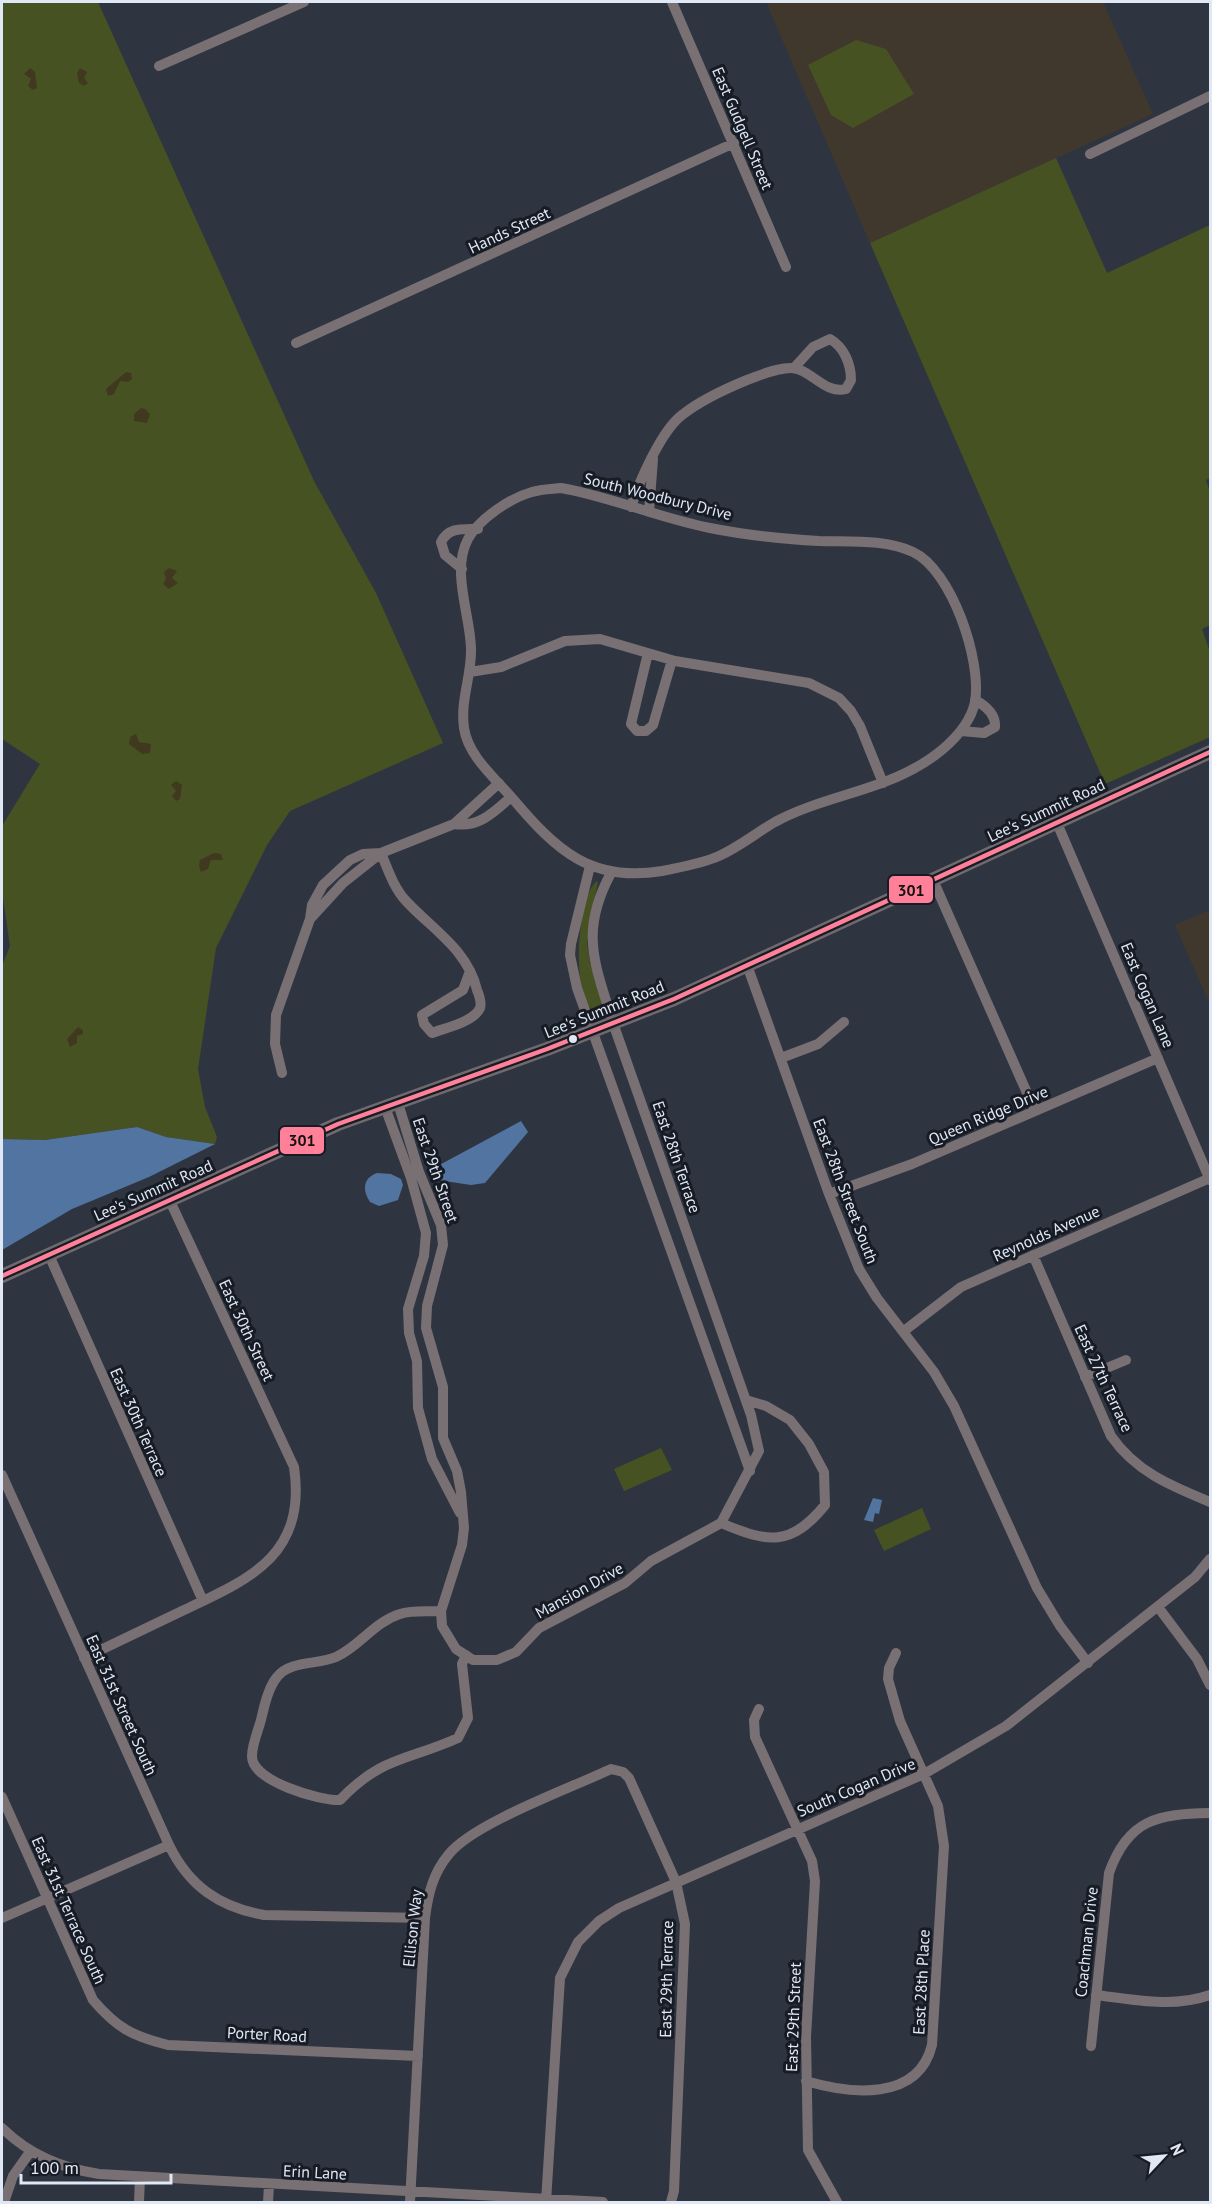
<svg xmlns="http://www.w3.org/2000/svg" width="1212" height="2204" viewBox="0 0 1212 2204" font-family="'PT Sans',sans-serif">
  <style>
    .education { fill: #40382c }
    .green { fill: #475223 }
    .sand { fill: #40391f }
    .water { fill: #5274a1 }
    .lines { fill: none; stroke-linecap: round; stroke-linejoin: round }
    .minor { stroke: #797074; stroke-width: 10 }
    .secondary { stroke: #706a6f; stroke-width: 14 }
    .bus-1-casing { stroke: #161b24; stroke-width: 9 }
    .bus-1 { stroke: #ff8098; stroke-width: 4.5 }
    .bus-dot { fill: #e0e8f5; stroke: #161b24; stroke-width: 2 }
    .labels { text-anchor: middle; stroke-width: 6; stroke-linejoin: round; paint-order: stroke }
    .street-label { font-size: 16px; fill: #e0e8f5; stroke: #161b24 }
    .line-badge { stroke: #161b24; stroke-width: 2 }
    .pale-badge-label { font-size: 16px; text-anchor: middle; font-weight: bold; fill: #111 }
  </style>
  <rect width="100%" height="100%" fill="#2f3540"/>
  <!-- education -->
  <path class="education" d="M 766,2 L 1103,2 L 1153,114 L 870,243 Z
    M 1210,910 L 1210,1005 L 1175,925 Z"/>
  <!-- green -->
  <path class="green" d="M 2,2 L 98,2 L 314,481 L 376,593 L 443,743 L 290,811 L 267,845 L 216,948 L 198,1069 L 205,1107 L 217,1137 L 215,1144 L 166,1137 L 137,1127 L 45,1140 L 2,1139 L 2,966 L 10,946 L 2,891 L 2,826 L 40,764 L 2,739 Z
    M 856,40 L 886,49 L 914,94 L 853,128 L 831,115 L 808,65 Z
    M 1056,158 L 1107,273 L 1210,225 L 1210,478 L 1206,480 L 1210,492 L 1210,625 L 1202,629 L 1210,652 L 1210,737 L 1105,784 L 870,243 Z
    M 598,881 L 587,943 L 590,962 L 604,1004 L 602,1010 L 597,1012 C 568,1004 578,888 598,881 Z
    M 661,1448 L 672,1470 L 624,1491 L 614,1469 Z
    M 922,1508 L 931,1529 L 884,1551 L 874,1530 Z"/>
  <!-- sand -->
  <path class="sand" d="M 30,68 L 35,72 L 37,88 L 33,90 L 28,86 L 31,79 L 24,74 Z
    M 80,68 L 87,72 L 84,78 L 88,83 L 84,86 L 79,83 L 77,73 Z
    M 126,372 L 131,373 L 132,379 L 128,382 L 120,381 L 114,394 L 108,396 L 106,389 Z
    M 141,408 L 145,409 L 150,414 L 147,423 L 134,421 L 134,414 Z
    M 169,568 L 177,571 L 172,578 L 178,583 L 169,589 L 163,584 L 166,579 L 164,572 Z
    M 136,734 L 139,742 L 151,744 L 150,753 L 142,754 L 129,744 L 130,737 Z
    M 176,781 L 182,785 L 180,799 L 176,801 L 172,796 L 176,791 L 171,785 Z
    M 214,853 L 221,854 L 223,860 L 211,860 L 208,869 L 201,872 L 199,866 L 200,860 Z
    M 78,1027 L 83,1030 L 83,1034 L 77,1036 L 77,1043 L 70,1047 L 67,1039 Z"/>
  <!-- water -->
  <path class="water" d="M 521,1121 L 528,1132 L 485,1183 L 471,1185 L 438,1180 L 432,1169 Z
    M 137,1127 L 166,1137 L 215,1144 L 149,1177 L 72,1209 L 2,1250 L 2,1139 L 45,1140 Z
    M 377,1173 L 391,1174 L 401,1179 L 403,1185 L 398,1200 L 379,1206 L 370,1202 C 362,1190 363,1178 377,1173 Z
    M 873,1498 L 882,1500 L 879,1514 L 875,1513 L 873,1522 L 864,1520 Z"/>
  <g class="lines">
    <!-- minor -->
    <path class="minor" d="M 672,2 L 786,267
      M 159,66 L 304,2
      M 1090,154 L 1210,96
      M 296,343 L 734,143
      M 561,488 C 612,497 659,518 710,528 C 745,535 784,539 819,541 C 850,542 885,539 913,552 C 952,570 982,661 975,702 C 971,721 957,737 943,749 C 893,791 831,792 775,822 C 756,833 739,847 719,856 C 701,864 681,867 662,871 C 591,883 556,850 513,799 C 495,778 468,756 464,728 C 460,700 472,675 471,648 C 470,614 451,571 468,539 C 479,519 510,498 532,492 C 541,489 552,489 561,488 Z
      M 631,507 C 639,482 661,431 682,415 C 701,400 725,389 747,380 C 761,375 776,368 791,368 C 810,368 825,395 846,389 L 851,380 C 851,364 844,347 830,339 L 813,347 L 794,368
      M 649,512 L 653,459
      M 462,569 L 445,555 L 441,542 C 449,527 462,529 478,529
      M 648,653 L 631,724 L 637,731 L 646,731 L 653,725 L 672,660
      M 470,672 L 501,667 L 565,641 L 600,639 L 675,661 L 809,683 L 839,698 L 851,711 L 860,726 L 883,783
      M 961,731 L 984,733 L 995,727 C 996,714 986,706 975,700
      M 1057,823 L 1210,1180
      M 454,824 C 479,828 494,812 511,797
      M 381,853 C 388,870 394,888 406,901 C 432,929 468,950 477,990 C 479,995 482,1002 480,1008 C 474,1022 445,1028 432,1033 L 424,1024 L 422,1015 L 463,990 L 470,971
      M 590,866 L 571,944 L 570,955 L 577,988 L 750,1471
      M 611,873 C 579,932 595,964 613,1023 L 751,1415 L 759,1451 L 721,1523
      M 933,880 L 1035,1111
      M 310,919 L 343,883 L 381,853
      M 747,965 L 829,1194 L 859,1269 L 877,1298 L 934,1372 L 954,1406 L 1037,1588 L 1060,1626 L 1088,1663
      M 781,1058 L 818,1044 L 844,1022
      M 282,1073 L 275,1044 L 276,1015 L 310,919 L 312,905 L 323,885 L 350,860 L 363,854 L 381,853 L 454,824 L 499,783
      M 398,1103 L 419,1172 L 441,1225 L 443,1245 L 427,1306 L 426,1328 L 443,1387 L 443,1438 L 457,1471 L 461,1492 L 464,1528 L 462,1545 L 441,1611 L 442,1626 L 456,1649 L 473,1660 L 497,1660 L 516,1652 L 539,1628 L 625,1583 L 651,1561 L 721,1523
      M 385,1107 L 411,1178 L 426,1233 L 424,1256 L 408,1309 L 409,1333 L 417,1361 L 418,1408 L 432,1459 L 460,1513
      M 829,1194 L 912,1164 L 1158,1058
      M 49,1255 L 203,1601
      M 1033,1255 L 1111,1436 C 1136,1472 1171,1486 1210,1502
      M 904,1331 L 961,1287 L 1210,1178
      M 1085,1377 L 1126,1360
      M 2,1475 L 169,1845 C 189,1886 219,1907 264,1915 L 425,1918
      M 721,1523 C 768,1543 791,1547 825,1505 L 824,1472 L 809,1444 L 790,1420 L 766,1406 L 746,1400
      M 1158,1607 L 1197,1659 L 1210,1685
      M 441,1611 C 428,1612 412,1610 400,1614 C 374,1622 360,1646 336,1657 C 318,1665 290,1660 277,1677 C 268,1688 264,1707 261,1720 C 258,1731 252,1745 252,1756 C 251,1781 320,1801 340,1800 C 382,1756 407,1761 458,1738 L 468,1718 L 462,1664 L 466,1655
      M 84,1658 C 117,1642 151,1626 184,1610 C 250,1579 307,1555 294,1467 L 170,1201
      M 759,1709 L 754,1720 L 755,1737 L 812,1861 L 815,1881 L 806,2037 L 808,2150 L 837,2202
      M 2,1797 L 93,2000 C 117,2028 132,2036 168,2045 L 418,2056
      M 2,1918 L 169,1845
      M 1096,1995 C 1135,2000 1173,2008 1210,1995
      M 1091,2046 L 1109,1873 C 1128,1819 1158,1814 1210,1813
      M 806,2081 C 850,2094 918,2102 932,2045 L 944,1846 L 938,1806 L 900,1721 L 888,1679 L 889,1668 L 896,1653
      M 2,2128 C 30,2155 61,2168 99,2174 L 603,2202
      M 4,2202 L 13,2176 L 30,2152
      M 139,2202 L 140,2177
      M 268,2202 L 269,2185
      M 410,2202 L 425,1918 C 428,1894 433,1873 449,1854 C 474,1823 571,1788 611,1769 L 623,1772 L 629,1778 L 676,1882 L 685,1924 L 674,2191 L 671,2202
      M 546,2202 L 560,1978 L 578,1942 L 599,1921 L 619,1908 L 924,1774 L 1006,1726 L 1195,1577 L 1210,1559"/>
    <!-- secondary -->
    <path class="secondary" d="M 2,1276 L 338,1124 L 547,1049 L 674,999 L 1210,752"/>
    <defs>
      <path id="bus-1" d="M 2,1276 L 338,1124 L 547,1049 L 674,999 L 1210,752"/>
    </defs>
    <!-- bus-1 casing -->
    <use href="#bus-1" class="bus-1-casing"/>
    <!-- bus-1 -->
    <use href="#bus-1" class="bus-1"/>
  </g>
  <!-- markers -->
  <circle class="bus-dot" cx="573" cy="1039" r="5"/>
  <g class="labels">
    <!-- street labels -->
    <g class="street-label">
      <text transform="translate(743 128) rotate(67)" y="6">East Gudgell Street</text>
      <text transform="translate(509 230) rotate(-25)" y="6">Hands Street</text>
      <text transform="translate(658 496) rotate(14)" y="6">South Woodbury Drive</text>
      <text transform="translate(1046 810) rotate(-25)" y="6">Lee's Summit Road</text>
      <text transform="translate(1148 995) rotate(67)" y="6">East Cogan Lane</text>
      <text transform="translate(604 1009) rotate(-22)" y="6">Lee's Summit Road</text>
      <text transform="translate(988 1115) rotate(-23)" y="6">Queen Ridge Drive</text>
      <text transform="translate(677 1157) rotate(71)" y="6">East 28th Terrace</text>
      <text transform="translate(436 1170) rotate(71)" y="6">East 29th Street</text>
      <text transform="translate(153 1190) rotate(-24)" y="6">Lee's Summit Road</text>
      <text transform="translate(846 1191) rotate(69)" y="6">East 28th Street South</text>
      <text transform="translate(1046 1233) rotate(-24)" y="6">Reynolds Avenue</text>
      <text transform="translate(247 1330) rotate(65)" y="6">East 30th Street</text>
      <text transform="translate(1104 1378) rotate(65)" y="6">East 27th Terrace</text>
      <text transform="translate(139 1422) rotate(66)" y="6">East 30th Terrace</text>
      <text transform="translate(579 1590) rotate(-29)" y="6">Mansion Drive</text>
      <text transform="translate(122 1705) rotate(66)" y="6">East 31st Street South</text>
      <text transform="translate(856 1787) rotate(-23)" y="6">South Cogan Drive</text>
      <text transform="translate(69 1910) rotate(66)" y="6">East 31st Terrace South</text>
      <text transform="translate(412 1928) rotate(-84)" y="6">Ellison Way</text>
      <text transform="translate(1086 1942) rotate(-84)" y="6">Coachman Drive</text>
      <text transform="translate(666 1979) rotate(-89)" y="6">East 29th Terrace</text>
      <text transform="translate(921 1982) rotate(-87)" y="6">East 28th Place</text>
      <text transform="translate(793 2017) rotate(-88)" y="6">East 29th Street</text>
      <text transform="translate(267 2034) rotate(3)" y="6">Porter Road</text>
      <text transform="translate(315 2172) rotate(3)" y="6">Erin Lane</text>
    </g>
  </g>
  <g class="line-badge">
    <rect x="888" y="875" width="46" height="29" rx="6" fill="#ff8098"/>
    <rect x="279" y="1126" width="46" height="29" rx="6" fill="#ff8098"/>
  </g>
  <g class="pale-badge-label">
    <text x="911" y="896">301</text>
    <text x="302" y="1146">301</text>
  </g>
  <!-- border -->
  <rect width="1212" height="2204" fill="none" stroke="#e0e8f5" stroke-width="6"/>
  <!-- north arrow -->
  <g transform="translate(1164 2156) rotate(64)" stroke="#161b24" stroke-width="4.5" paint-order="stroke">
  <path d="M0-4.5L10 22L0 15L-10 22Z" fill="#e0e8f5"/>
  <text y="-9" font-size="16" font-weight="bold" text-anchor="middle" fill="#e0e8f5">N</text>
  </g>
  <!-- scale -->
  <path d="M21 2174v9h150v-9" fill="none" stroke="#e0e8f5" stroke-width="3"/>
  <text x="30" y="2174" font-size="18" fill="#e0e8f5" stroke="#161b24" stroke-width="4.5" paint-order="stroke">100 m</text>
</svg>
